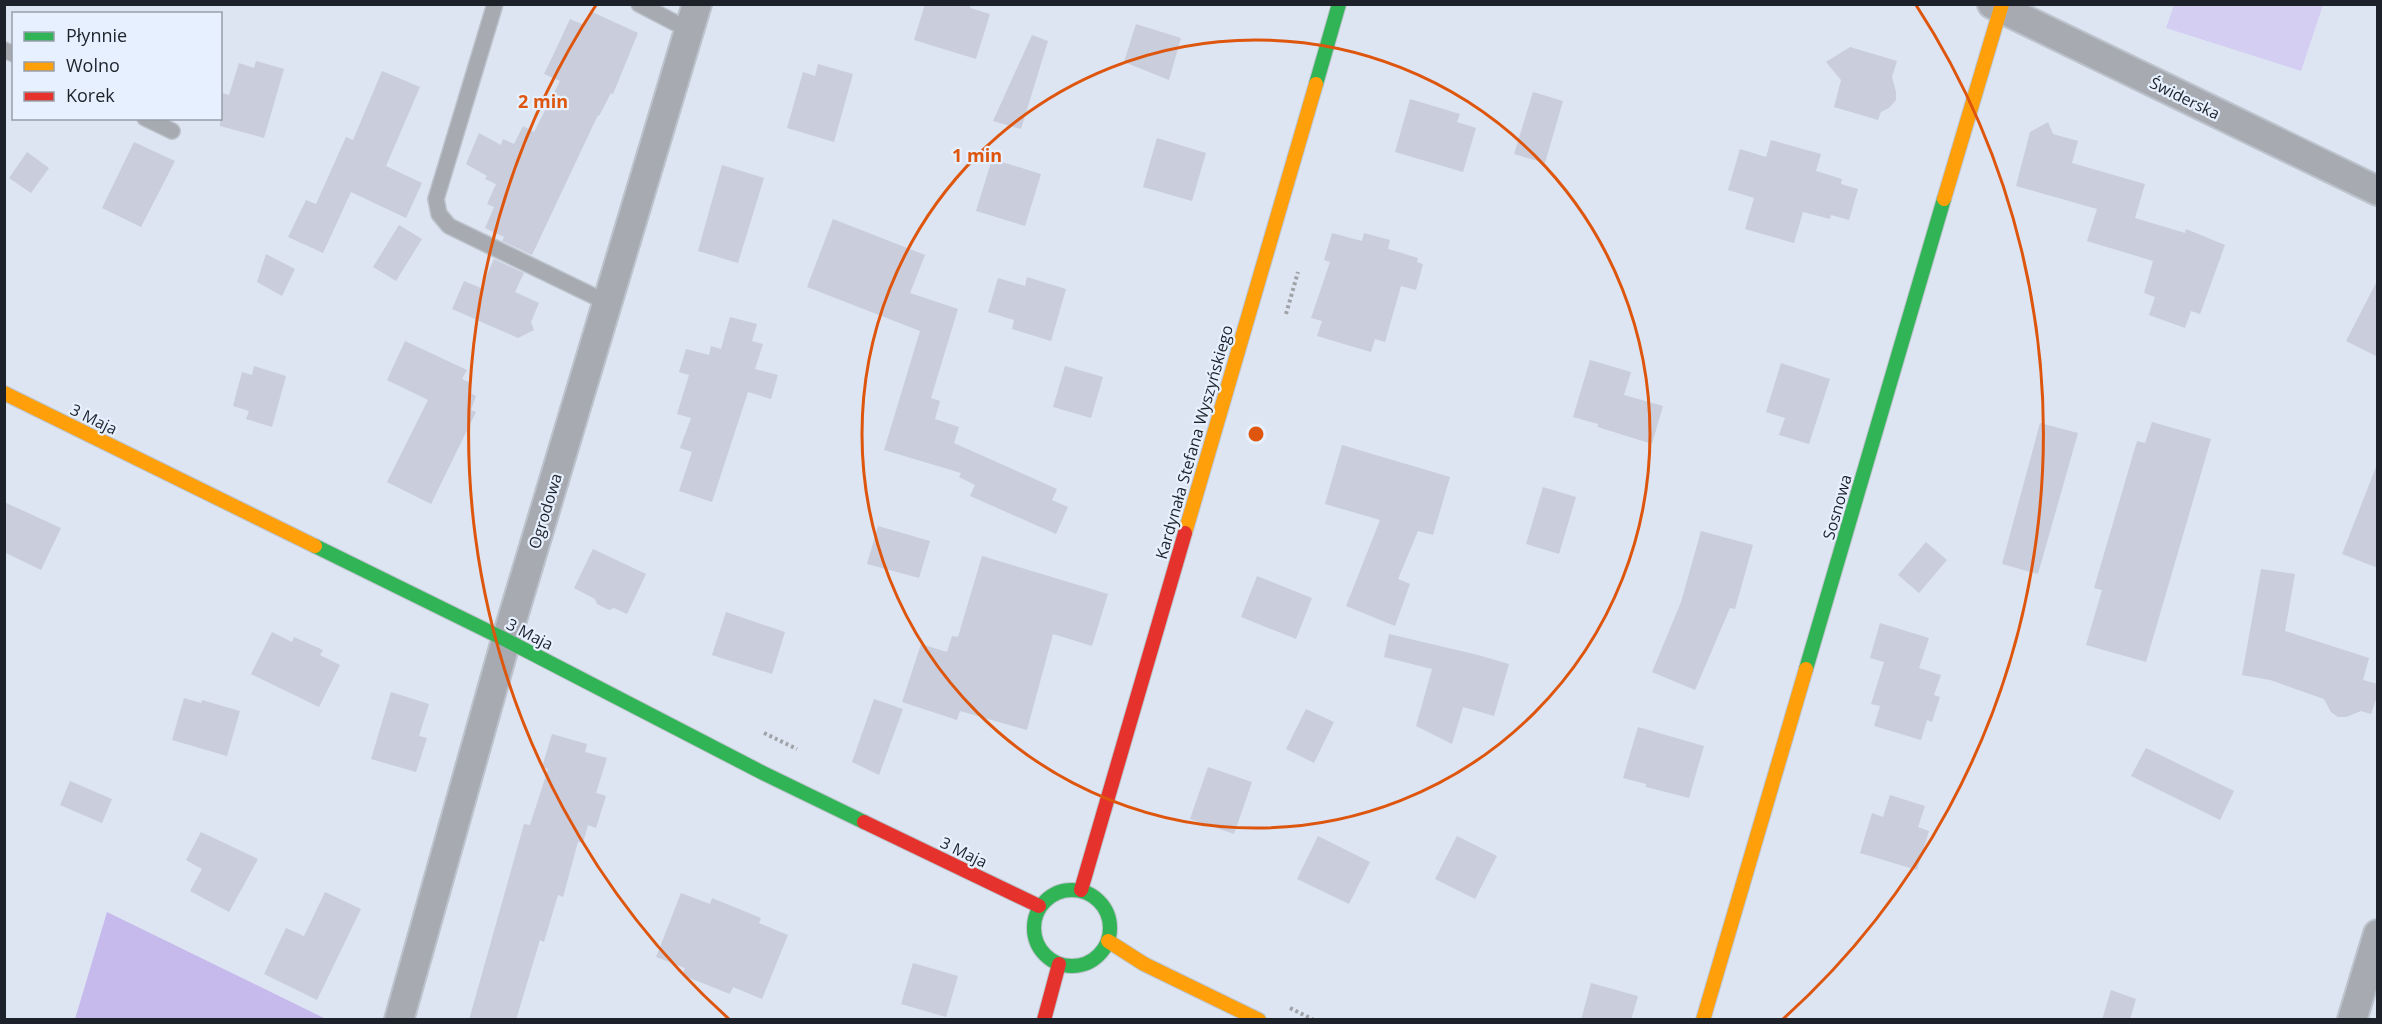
<svg xmlns="http://www.w3.org/2000/svg" width="2382" height="1024" viewBox="0 0 2382 1024" font-family="'Open Sans',sans-serif">
  <style>
    .green { fill: #d4cef3 }
    .forest { fill: #c5baeb }
    .building { fill: #c9cddc }
    .lines { fill: none; stroke-linecap: round; stroke-linejoin: round }
    .lane-casing { stroke: #bcc3cc; stroke-width: 18 }
    .street-casing { stroke: #bcc3cc; stroke-width: 32 }
    .fast-casing { stroke: #bcc3cc; stroke-width: 16 }
    .slow-casing { stroke: #bcc3cc; stroke-width: 16 }
    .jam-casing { stroke: #bcc3cc; stroke-width: 16 }
    .path { stroke: #a0a4a9; stroke-width: 4; stroke-dasharray: 3 3; stroke-linecap: butt }
    .lane { stroke: #a7abb1; stroke-width: 15 }
    .street { stroke: #a7abb1; stroke-width: 28 }
    .fast { stroke: #30b455; stroke-width: 14 }
    .slow { stroke: #ff9f0a; stroke-width: 14 }
    .jam { stroke: #e5322d; stroke-width: 14 }
    .ring { fill: none; stroke: #de560e; stroke-width: 3 }
    .labels { text-anchor: middle; stroke-width: 4.5; stroke-linejoin: round; paint-order: stroke }
    .street-label { font-size: 16px; fill: #1d222a; stroke: #e7f0fe }
    .centre { fill: #de560e; stroke: #e7f0fe; stroke-width: 3 }
    .ring-label { font-size: 18px; text-anchor: middle; font-weight: bold; fill: #de560e; stroke: #e7f0fe; stroke-width: 4.5; stroke-linejoin: round; paint-order: stroke }
  </style>
  <rect width="100%" height="100%" fill="#dde5f2"/>
  <!-- green -->
  <path class="green" d="M 2174,5 L 2174,4 L 2323,5 L 2301,71 L 2166,28 Z"/>
  <!-- forest -->
  <path class="forest" d="M 107,912 L 326,1019 L 75,1019 Z"/>
  <!-- building -->
  <path class="building" d="M 925,4 L 971,4 L 970,8 L 990,14 L 976,59 L 914,40 Z
    M 590,11 L 638,33 L 613,94 L 611,93 L 599,116 L 598,115 L 532,255 L 502,241 L 504,237 L 485,228 L 494,207 L 487,204 L 496,184 L 485,179 L 487,176 L 466,164 L 479,133 L 501,145 L 503,139 L 514,144 L 523,126 L 534,132 L 560,81 L 544,74 L 557,47 L 570,19 L 584,25 Z
    M 1136,24 L 1181,38 L 1169,80 L 1124,62 Z
    M 1032,35 L 1048,41 L 1021,129 L 993,121 Z
    M 1850,47 L 1897,61 L 1892,77 L 1896,92 L 1896,100 L 1889,108 L 1881,112 L 1878,120 L 1834,107 L 1841,80 L 1826,62 Z
    M 256,61 L 284,69 L 264,138 L 220,126 L 220,92 L 229,95 L 239,63 L 254,68 Z
    M 818,64 L 853,74 L 834,142 L 787,128 L 803,72 L 815,76 Z
    M 382,71 L 420,87 L 386,166 L 422,183 L 406,218 L 351,192 L 323,253 L 288,237 L 306,200 L 316,204 L 346,137 L 353,140 Z
    M 1533,92 L 1563,101 L 1545,163 L 1514,154 Z
    M 1410,99 L 1460,114 L 1457,122 L 1476,128 L 1463,172 L 1395,152 Z
    M 2048,122 L 2053,134 L 2078,141 L 2072,163 L 2145,184 L 2135,218 L 2185,233 L 2186,229 L 2225,245 L 2200,314 L 2191,311 L 2185,328 L 2149,315 L 2155,297 L 2144,293 L 2153,261 L 2087,241 L 2097,209 L 2016,186 L 2030,132 Z
    M 1157,138 L 1206,153 L 1192,201 L 1143,187 Z
    M 1771,140 L 1821,154 L 1816,171 L 1842,179 L 1841,184 L 1858,189 L 1849,220 L 1831,215 L 1830,219 L 1803,212 L 1794,243 L 1745,229 L 1754,198 L 1728,190 L 1740,149 L 1766,157 Z
    M 134,142 L 175,161 L 141,227 L 102,208 Z
    M 27,152 L 49,168 L 31,193 L 9,178 Z
    M 992,159 L 1041,174 L 1025,226 L 976,211 Z
    M 722,165 L 764,178 L 738,263 L 698,251 Z
    M 833,219 L 925,255 L 910,293 L 958,309 L 931,398 L 940,401 L 935,419 L 959,427 L 954,443 L 1057,489 L 1052,500 L 1068,507 L 1056,534 L 970,496 L 975,485 L 959,477 L 961,473 L 884,450 L 920,331 L 807,287 Z
    M 399,225 L 422,239 L 396,281 L 373,267 Z
    M 1332,233 L 1362,241 L 1364,233 L 1390,240 L 1388,249 L 1418,258 L 1417,262 L 1423,264 L 1416,290 L 1401,286 L 1385,342 L 1375,339 L 1371,352 L 1317,336 L 1322,321 L 1311,318 L 1330,262 L 1324,260 Z
    M 266,254 L 295,269 L 282,296 L 257,282 Z
    M 494,259 L 524,273 L 515,292 L 539,303 L 531,322 L 534,330 L 518,338 L 452,309 L 464,281 L 481,288 Z
    M 1027,277 L 1066,289 L 1051,341 L 1012,329 L 1014,320 L 988,312 L 998,278 L 1025,286 Z
    M 2378,279 L 2378,357 L 2346,341 Z
    M 730,317 L 757,324 L 752,341 L 763,344 L 755,369 L 778,375 L 771,399 L 748,392 L 712,502 L 679,491 L 692,452 L 680,448 L 691,418 L 677,414 L 689,375 L 679,372 L 686,349 L 709,355 L 711,346 L 721,349 Z
    M 405,341 L 467,370 L 462,379 L 471,383 L 468,392 L 476,396 L 471,410 L 476,412 L 431,504 L 387,482 L 428,400 L 387,380 Z
    M 1590,360 L 1631,372 L 1624,395 L 1663,406 L 1652,444 L 1598,427 L 1598,424 L 1573,417 Z
    M 1781,363 L 1830,379 L 1809,444 L 1779,435 L 1785,418 L 1766,412 Z
    M 254,366 L 286,376 L 272,427 L 246,419 L 249,411 L 233,406 L 242,372 L 252,375 Z
    M 1065,366 L 1103,377 L 1091,418 L 1053,407 Z
    M 2152,422 L 2211,439 L 2146,662 L 2086,645 L 2102,590 L 2094,588 L 2137,441 L 2145,443 Z
    M 2040,423 L 2078,433 L 2038,574 L 2002,564 Z
    M 1342,445 L 1450,477 L 1433,535 L 1418,531 L 1398,579 L 1410,584 L 1395,626 L 1346,606 L 1380,520 L 1325,504 Z
    M 2376,467 L 2378,467 L 2378,568 L 2342,554 Z
    M 1543,487 L 1576,497 L 1559,554 L 1526,544 Z
    M 4,502 L 61,528 L 41,570 L 4,552 Z
    M 878,526 L 930,541 L 919,578 L 867,564 Z
    M 1701,531 L 1753,545 L 1735,609 L 1730,608 L 1695,690 L 1652,672 L 1681,602 Z
    M 1926,542 L 1947,560 L 1919,593 L 1898,575 Z
    M 593,549 L 646,574 L 627,614 L 614,608 L 609,610 L 597,604 L 595,599 L 574,588 Z
    M 982,556 L 1108,594 L 1092,646 L 1053,634 L 1027,730 L 960,711 L 957,720 L 902,702 L 921,644 L 947,652 L 952,636 L 958,637 Z
    M 2261,569 L 2295,574 L 2285,631 L 2369,658 L 2363,680 L 2378,684 L 2378,694 L 2371,714 L 2361,711 L 2346,717 L 2338,717 L 2331,712 L 2324,699 L 2270,680 L 2242,675 Z
    M 1257,576 L 1312,598 L 1296,639 L 1241,617 Z
    M 726,612 L 785,632 L 772,674 L 712,655 Z
    M 1880,623 L 1929,638 L 1919,668 L 1941,675 L 1934,695 L 1940,697 L 1932,722 L 1927,720 L 1921,740 L 1874,726 L 1880,706 L 1871,704 L 1884,662 L 1870,658 Z
    M 272,632 L 292,642 L 294,637 L 323,650 L 320,655 L 340,665 L 319,707 L 251,674 Z
    M 1389,634 L 1478,655 L 1509,664 L 1494,716 L 1463,707 L 1452,744 L 1416,726 L 1432,669 L 1384,657 Z
    M 391,692 L 429,704 L 419,736 L 427,738 L 416,772 L 371,759 Z
    M 184,698 L 201,703 L 202,700 L 240,711 L 227,756 L 172,740 Z
    M 874,699 L 903,709 L 879,775 L 852,762 Z
    M 1306,709 L 1334,722 L 1314,763 L 1286,749 Z
    M 1638,727 L 1704,746 L 1689,798 L 1646,787 L 1646,784 L 1623,778 Z
    M 552,734 L 587,744 L 585,752 L 607,758 L 596,793 L 606,796 L 596,828 L 588,825 L 583,843 L 578,842 L 563,897 L 558,895 L 544,942 L 540,940 L 516,1020 L 469,1020 L 524,824 L 530,825 L 548,769 L 542,767 Z
    M 2146,748 L 2234,791 L 2220,820 L 2131,776 Z
    M 1208,767 L 1252,782 L 1234,834 L 1190,819 Z
    M 70,781 L 112,799 L 102,823 L 60,805 Z
    M 1890,795 L 1925,806 L 1918,827 L 1929,831 L 1917,870 L 1860,853 L 1872,813 L 1883,817 Z
    M 201,832 L 258,859 L 229,912 L 190,891 L 202,869 L 186,860 Z
    M 1318,836 L 1370,862 L 1349,904 L 1297,879 Z
    M 1457,836 L 1497,856 L 1475,899 L 1435,879 Z
    M 325,892 L 361,909 L 317,1000 L 264,974 L 286,928 L 304,936 Z
    M 681,893 L 710,904 L 712,898 L 761,918 L 759,923 L 788,935 L 762,999 L 733,987 L 730,994 L 682,975 L 685,968 L 656,957 Z
    M 913,963 L 958,976 L 946,1017 L 901,1004 Z
    M 1591,983 L 1638,996 L 1631,1020 L 1581,1020 Z
    M 2111,990 L 2136,999 L 2130,1020 L 2102,1020 Z"/>
  <g class="lines">
    <defs>
      <path id="lane" d="M 495,4 L 436,199 L 439,214 L 449,226 L 608,303
        M 639,4 L 689,30
        M 4,50 L 14,54
        M 145,118 L 172,131"/>
      <path id="street" d="M 1992,4 L 2378,191
        M 399,1020 L 506,640 L 697,4
        M 2352,1020 L 2378,934"/>
      <path id="fast" d="M 1316,84 L 1339,4
        M 315,546 L 506,640 L 763,773 L 864,822
        M 1806,669 L 1944,199
        M1034 928a38 38 0 1 1 76 0a38 38 0 1 1-76 0Z"/>
      <path id="slow" d="M 1944,199 L 2002,4
        M 4,393 L 315,546
        M 1185,533 L 1316,84
        M 1108,941 L 1144,964 L 1259,1020
        M 1703,1020 L 1806,669"/>
      <path id="jam" d="M 864,822 L 1039,906
        M 1081,890 L 1185,533
        M 1044,1020 L 1059,964"/>
    </defs>
    <!-- lane casing -->
    <use href="#lane" class="lane-casing"/>
    <!-- street casing -->
    <use href="#street" class="street-casing"/>
    <!-- fast casing -->
    <use href="#fast" class="fast-casing"/>
    <!-- slow casing -->
    <use href="#slow" class="slow-casing"/>
    <!-- jam casing -->
    <use href="#jam" class="jam-casing"/>
    <!-- path -->
    <path class="path" d="M 1286,314 L 1298,272
      M 764,733 L 797,749
      M 1290,1008 L 1314,1020"/>
    <!-- lane -->
    <use href="#lane" class="lane"/>
    <!-- street -->
    <use href="#street" class="street"/>
    <!-- fast -->
    <use href="#fast" class="fast"/>
    <!-- slow -->
    <use href="#slow" class="slow"/>
    <!-- jam -->
    <use href="#jam" class="jam"/>
  </g>
  <!-- distance rings -->
  <g class="ring">
    <circle cx="1256" cy="434" r="394"/>
    <path d="M729 1019A787 787 0 0 1 596 5M1916 5A787 787 0 0 1 1783 1019"/>
  </g>
  <g class="labels">
    <!-- street labels -->
    <g class="street-label">
      <text transform="translate(2185 98) rotate(26)" y="6">Świderska</text>
      <text transform="translate(94 419) rotate(26)" y="6">3 Maja</text>
      <text transform="translate(1194 442) rotate(-74)" y="6">Kardynała Stefana Wyszyńskiego</text>
      <text transform="translate(1837 507) rotate(-74)" y="6">Sosnowa</text>
      <text transform="translate(545 511) rotate(-73)" y="6">Ogrodowa</text>
      <text transform="translate(530 634) rotate(27)" y="6">3 Maja</text>
      <text transform="translate(964 852) rotate(26)" y="6">3 Maja</text>
    </g>
  </g>
  <circle cx="1256" cy="434" r="9" class="centre"/>
  <g class="ring-label">
    <text x="543" y="108">2 min</text>
    <text x="977" y="162">1 min</text>
  </g>
  <!-- border -->
  <rect width="2382" height="1024" fill="none" stroke="#1d222a" stroke-width="12"/>
  <!-- legend -->
  <rect x="12" y="12" width="210" height="108" fill="#e7f0fe" stroke="#969ea9" stroke-width="1.5"/>
  <rect x="24" y="32" width="30" height="9" fill="#30b455" stroke="#969ea9" stroke-width="1.5"/>
  <text x="66" y="42" font-size="18" fill="#1d222a">Płynnie</text>
  <rect x="24" y="62" width="30" height="9" fill="#ff9f0a" stroke="#969ea9" stroke-width="1.5"/>
  <text x="66" y="72" font-size="18" fill="#1d222a">Wolno</text>
  <rect x="24" y="92" width="30" height="9" fill="#e5322d" stroke="#969ea9" stroke-width="1.5"/>
  <text x="66" y="102" font-size="18" fill="#1d222a">Korek</text>
</svg>
